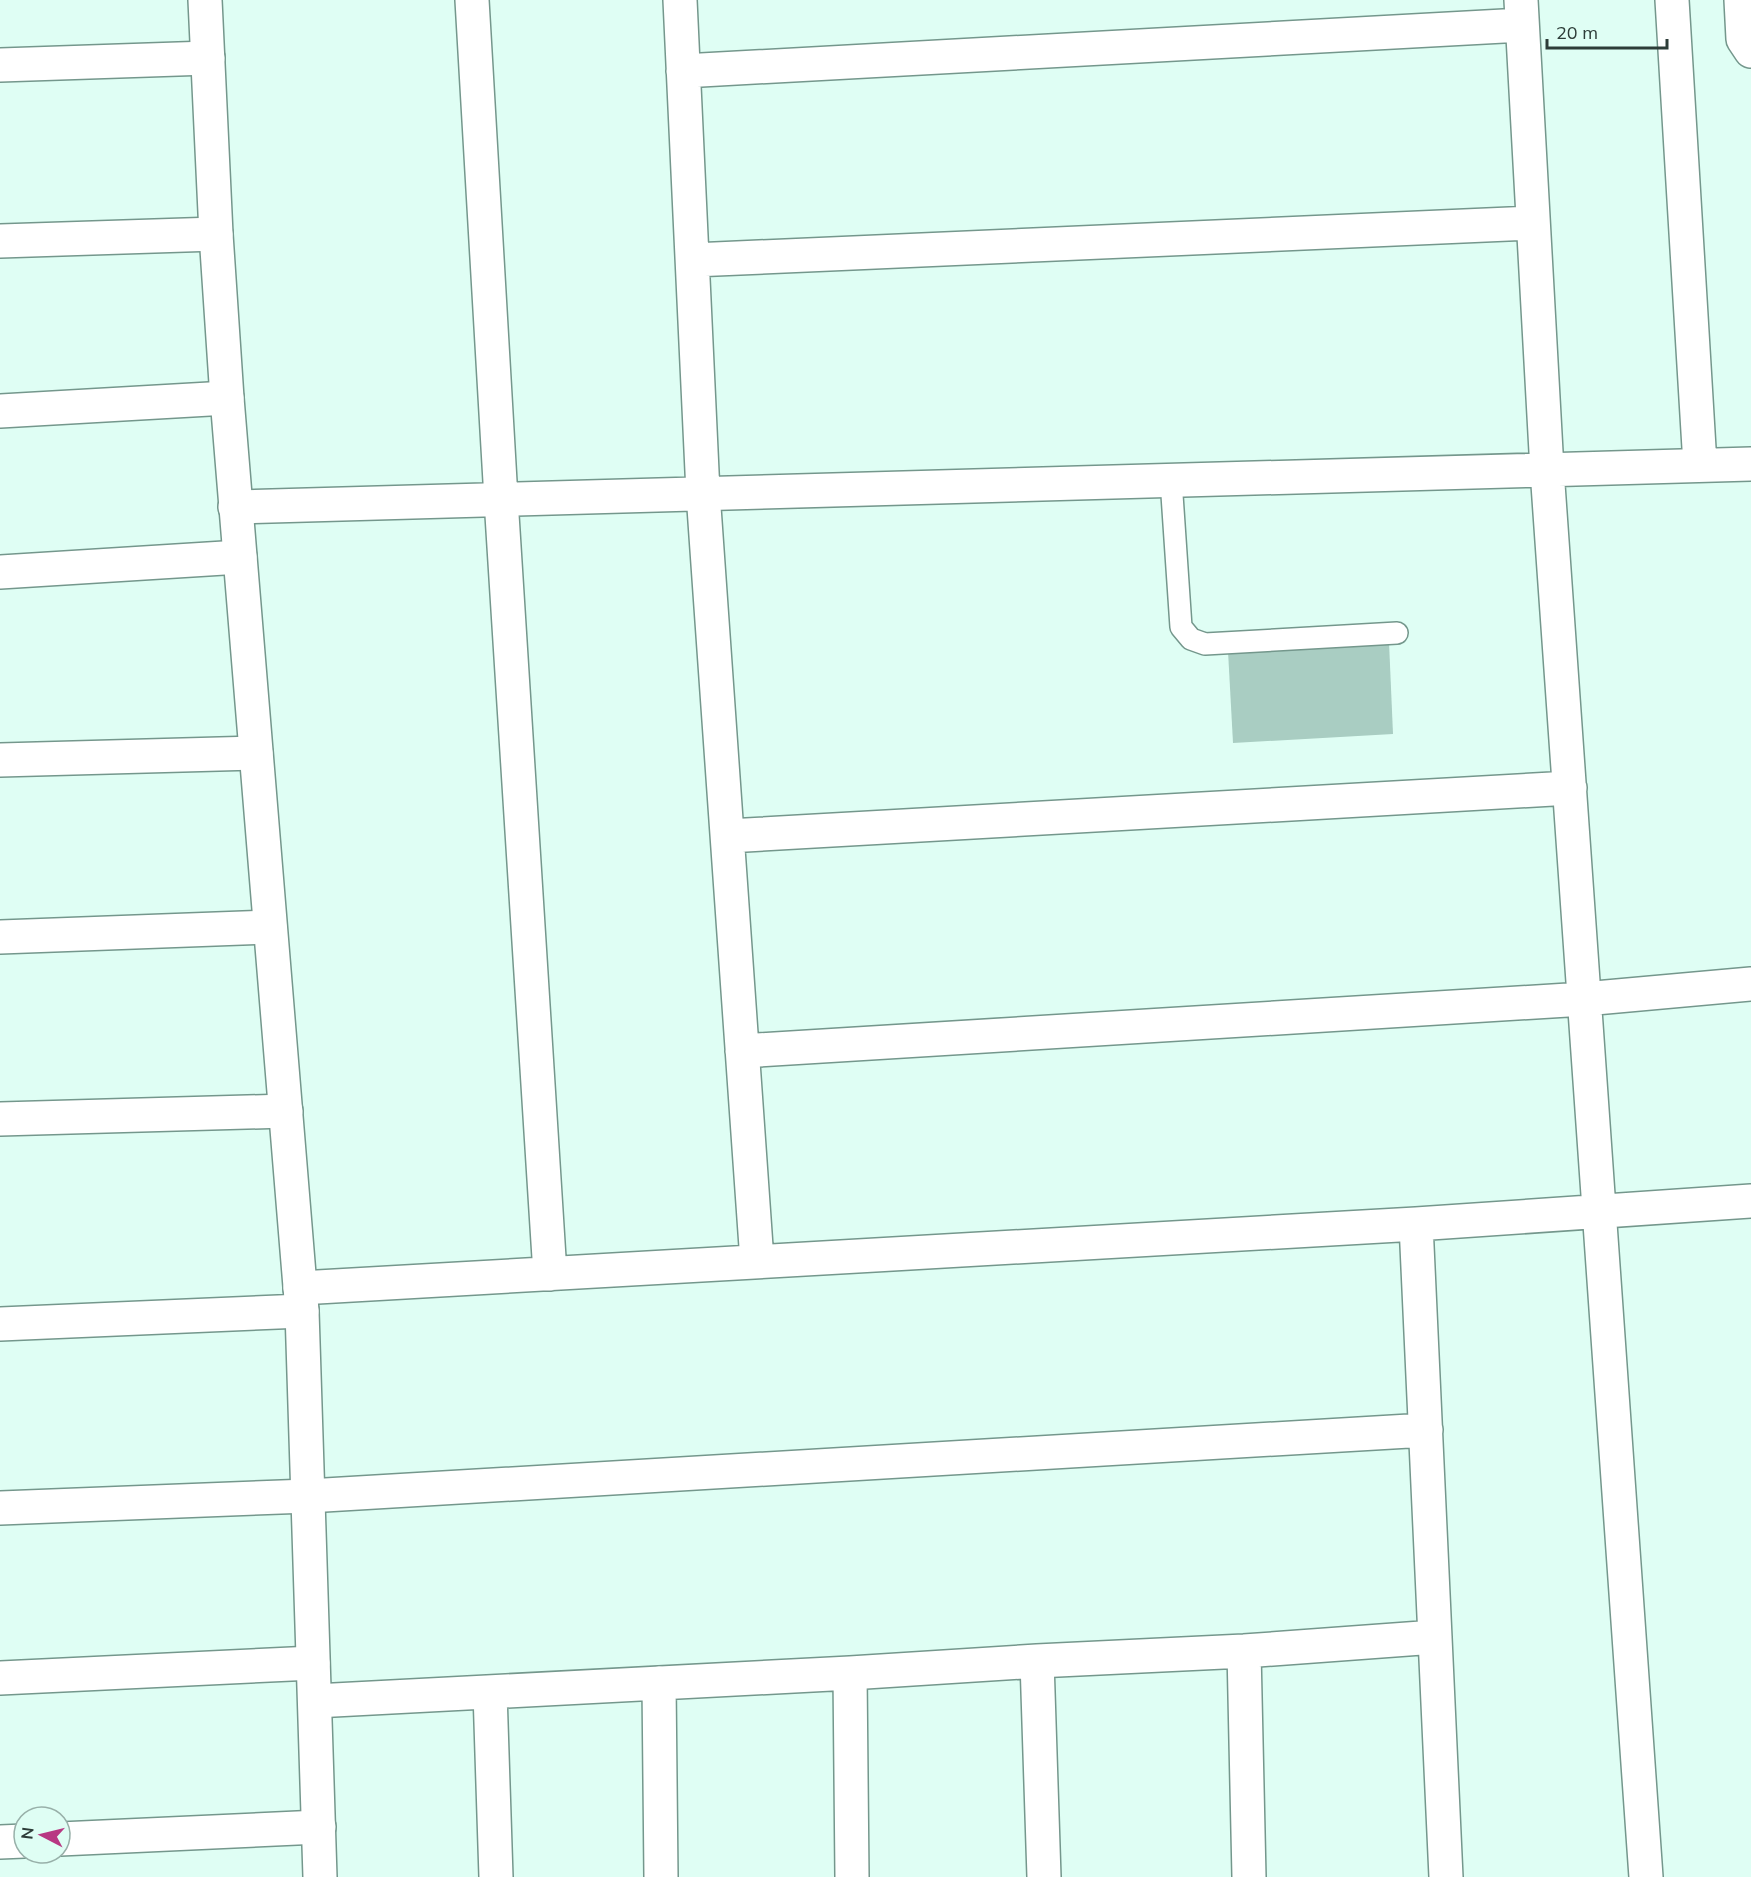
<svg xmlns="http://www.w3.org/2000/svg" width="1751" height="1877" viewBox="0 0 1751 1877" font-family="Mulish,sans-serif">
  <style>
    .building { fill: #a9cdc2 }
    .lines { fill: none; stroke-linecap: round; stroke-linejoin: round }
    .lane-casing { stroke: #74978c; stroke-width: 24 }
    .street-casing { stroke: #74978c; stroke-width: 36 }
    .secondary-casing { stroke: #74978c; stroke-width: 36 }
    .lane { stroke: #fff; stroke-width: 21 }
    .street { stroke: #fff; stroke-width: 33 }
    .secondary { stroke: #fff; stroke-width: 33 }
  </style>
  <rect width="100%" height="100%" fill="#dffef4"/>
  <!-- building -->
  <path class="building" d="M 1389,642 L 1393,734 L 1233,743 L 1228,651 Z"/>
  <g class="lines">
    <defs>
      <path id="lane" d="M 1171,480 L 1181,627 L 1191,639 L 1205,644 L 1397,633"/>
      <path id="street" d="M 472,0 L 501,499 L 550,1274
        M 680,0 L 703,493 L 757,1261
        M 1521,0 L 1547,470 L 1646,1877
        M 1672,0 L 1700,465
        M 1741,0 L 1743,39 L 1751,51
        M 0,65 L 208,58
        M 683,71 L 1522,25
        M 0,241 L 216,234
        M 693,260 L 1533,223
        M 0,411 L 227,398
        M 235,507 L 1751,464
        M 0,572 L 240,557
        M 0,760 L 256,753
        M 728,836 L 1570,788
        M 0,937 L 270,927
        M 742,1051 L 1584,999 L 1751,984
        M 0,1119 L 286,1111
        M 1416,1224 L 1446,1877
        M 300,1288 L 1416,1224 L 1751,1201
        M 0,1324 L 302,1311
        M 0,1508 L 308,1496 L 1426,1430
        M 1244,1651 L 1249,1877
        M 1037,1661 L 1044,1877
        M 850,1673 L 852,1877
        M 0,1678 L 313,1663
        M 659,1683 L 661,1877
        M 490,1692 L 496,1877
        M 315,1701 L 850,1673 L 1037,1661 L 1244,1651 L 1435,1637
        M 60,1839 L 319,1827
        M 0,1842 L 24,1841"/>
      <path id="secondary" d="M 205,0 L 216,234 L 227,398 L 302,1311 L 320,1877"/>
    </defs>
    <!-- lane casing -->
    <use href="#lane" class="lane-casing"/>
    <!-- street casing -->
    <use href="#street" class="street-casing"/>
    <!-- secondary casing -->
    <use href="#secondary" class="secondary-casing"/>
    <!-- lane -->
    <use href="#lane" class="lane"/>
    <!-- street -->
    <use href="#street" class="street"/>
    <!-- secondary -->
    <use href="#secondary" class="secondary"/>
  </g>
  <!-- north arrow -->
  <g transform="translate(42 1835) rotate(277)"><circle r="28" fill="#dffef4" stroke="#98b0a9" stroke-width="1.5"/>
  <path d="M0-4.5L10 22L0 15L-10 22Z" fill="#b83883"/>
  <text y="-9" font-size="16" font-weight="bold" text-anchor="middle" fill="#2d3c38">N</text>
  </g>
  <!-- scale -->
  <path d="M1547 39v9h120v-9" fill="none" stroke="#2d3c38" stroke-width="3"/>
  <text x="1556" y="39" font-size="18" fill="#2d3c38" stroke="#dffef4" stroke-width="4.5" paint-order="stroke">20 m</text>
</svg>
